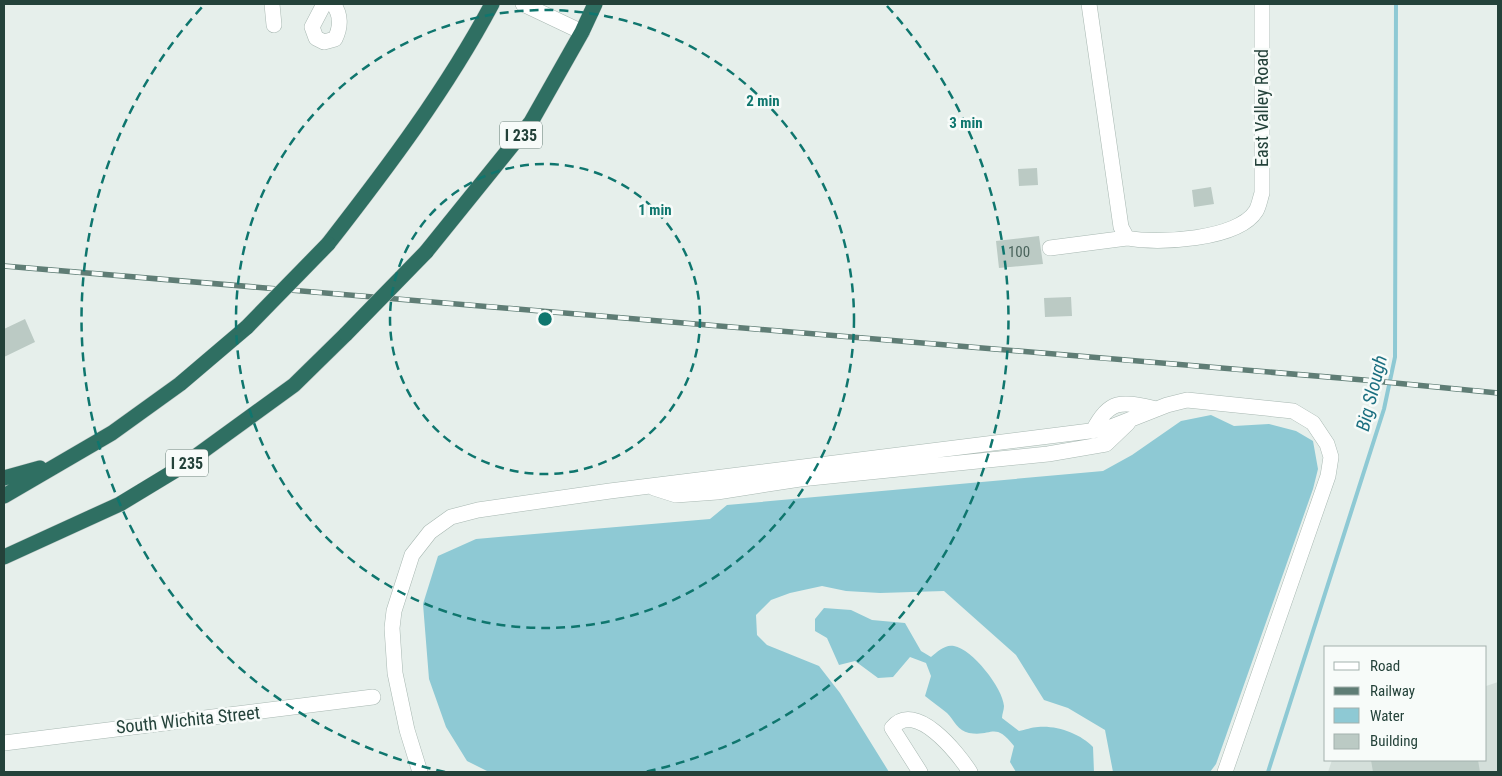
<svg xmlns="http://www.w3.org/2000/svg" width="1502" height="776" viewBox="0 0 1502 776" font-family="'Roboto Condensed',sans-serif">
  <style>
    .built { fill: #d4dfda }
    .water { fill: #8ec9d4 }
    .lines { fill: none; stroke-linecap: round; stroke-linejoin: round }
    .stream { stroke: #8ec9d4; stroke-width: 4 }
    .building { fill: #bbcac4 }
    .minor-casing { stroke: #a8b8b2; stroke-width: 16 }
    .highway-casing { stroke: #c2cac8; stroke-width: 16 }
    .minor { stroke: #fff; stroke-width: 15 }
    .highway { stroke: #2f6f62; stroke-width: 15 }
    .rail-casing { stroke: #5f7d75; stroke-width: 5.5 }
    .rail { stroke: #f7fbf9; stroke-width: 4; stroke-dasharray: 11; stroke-linecap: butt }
    .highway-bridge-casing { stroke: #c2cac8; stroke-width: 16; stroke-linecap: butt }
    .highway-bridge { stroke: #2f6f62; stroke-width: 15 }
    .ring { fill: none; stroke: #0f766e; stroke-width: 2.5; stroke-dasharray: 9 6 }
    .labels { text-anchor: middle; stroke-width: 5; stroke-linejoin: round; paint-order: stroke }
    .number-label { font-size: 15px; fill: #4a645c }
    .shield { fill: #f7fbf9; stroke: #637a73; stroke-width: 1 }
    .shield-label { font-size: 16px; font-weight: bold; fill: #24423a }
    .street-label { font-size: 18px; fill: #24423a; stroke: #f7fbf9 }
    .water-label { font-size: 19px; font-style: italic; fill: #1c6f80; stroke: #f7fbf9 }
    .centre { fill: #0f766e; stroke: #f7fbf9; stroke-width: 2.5 }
    .ring-label { font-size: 15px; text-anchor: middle; font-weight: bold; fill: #0f766e; stroke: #f7fbf9; stroke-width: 5; stroke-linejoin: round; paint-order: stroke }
  </style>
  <rect width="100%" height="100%" fill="#e6efeb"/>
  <!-- built -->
  <path class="built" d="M 1498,682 L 1498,772 L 1328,772 L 1332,760 L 1486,760 L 1486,686 Z"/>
  <!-- water -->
  <path class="water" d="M 1211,415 L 1234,426 L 1269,424 L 1296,431 L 1313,441 L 1318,469 L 1313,489 L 1216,764 L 1210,772 L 1113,772 L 1105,730 L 1068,708 L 1044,700 L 1016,655 L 944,591 L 880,593 L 846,591 L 822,586 L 790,593 L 771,600 L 756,615 L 757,635 L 767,645 L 819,666 L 840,693 L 889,772 L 489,772 L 467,761 L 446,727 L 429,679 L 423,604 L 438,556 L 476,539 L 710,519 L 727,505 L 1103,471 L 1132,455 L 1181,421 Z
    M 824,608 L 851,610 L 872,620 L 905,623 L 921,651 L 931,657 C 937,652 945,644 954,646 C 972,649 1003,688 1004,706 C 1004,710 1002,714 1002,718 L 1019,731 C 1025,730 1032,727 1038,727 C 1057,725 1081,734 1093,747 L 1094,772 L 1016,772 L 1010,762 L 1014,746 C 994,721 993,737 969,733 C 958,731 954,720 947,713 C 940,707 932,702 925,696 L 931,676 L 926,663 L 910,657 L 893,677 L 878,678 L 855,661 L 839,665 L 827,638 L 815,631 L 815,619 Z"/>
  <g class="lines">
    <!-- stream -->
    <path class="stream" d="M 1268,772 L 1384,409 L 1395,357 L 1396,4"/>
  </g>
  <!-- building -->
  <path class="building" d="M 1037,168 L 1038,185 L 1019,186 L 1018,169 Z
    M 1211,187 L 1214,204 L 1194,207 L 1192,190 Z
    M 1039,236 L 1043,264 L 999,268 L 996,241 Z
    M 1071,297 L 1072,316 L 1045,317 L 1044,298 Z
    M 25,319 L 35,342 L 4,357 L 4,329 Z
    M 1371,760 L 1478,760 L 1480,772 L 1373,772 Z"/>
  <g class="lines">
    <defs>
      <path id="minor" d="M 272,4 L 274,25
        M 324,4 L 312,27 L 316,38 L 324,42 L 335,39 C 341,27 341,14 333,4
        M 523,4 L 582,32
        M 1089,4 L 1121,227 L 1127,238 C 1157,244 1238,240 1256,211 C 1259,206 1260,199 1262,193 L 1262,4
        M 1050,248 L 1127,238
        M 1093,431 C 1110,397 1123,402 1157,409
        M 654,488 L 676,495 L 717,492 L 800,479 L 1048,454 L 1106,444 L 1128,423
        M 4,743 L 373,697
        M 420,772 L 407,730 L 395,673 L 392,628 L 394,611 L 412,555 L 430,532 L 451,517 L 478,510 L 610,491 L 1106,429 L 1167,405 L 1187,400 L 1293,411 L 1313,423 L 1327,444 L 1331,457 L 1328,476 L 1225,772
        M 920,772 L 892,728 C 915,699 958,753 970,772"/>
      <path id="highway" d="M 328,244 C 388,167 446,90 492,4
        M 426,252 L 531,122 L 582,32 L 595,4
        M 4,478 L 40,468
        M 4,496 L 112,433 L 180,384 L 247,327
        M 4,557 L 120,504 L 181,467 L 294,385 L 346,334"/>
    </defs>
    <!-- minor casing -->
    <use href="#minor" class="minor-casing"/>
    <!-- highway casing -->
    <use href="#highway" class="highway-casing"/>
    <!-- minor -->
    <use href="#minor" class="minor"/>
    <!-- highway -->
    <use href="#highway" class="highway"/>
    <defs>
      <path id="rail" d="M 4,266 L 1364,380 L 1498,393"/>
    </defs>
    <!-- rail casing -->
    <use href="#rail" class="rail-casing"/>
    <!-- rail -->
    <use href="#rail" class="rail"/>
    <defs>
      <path id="highway-bridge" d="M 247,327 L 328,244
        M 346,334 L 426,252"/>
    </defs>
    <!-- highway-bridge casing -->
    <use href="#highway-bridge" class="highway-bridge-casing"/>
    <!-- highway-bridge -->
    <use href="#highway-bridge" class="highway-bridge"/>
  </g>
  <!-- distance rings -->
  <g class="ring">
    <circle cx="545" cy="319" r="155"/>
    <circle cx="545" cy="319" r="309"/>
    <path d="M445 772A464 464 0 0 1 203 6M887 6A464 464 0 0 1 645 772"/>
  </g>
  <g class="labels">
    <!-- number labels -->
    <g class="number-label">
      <text x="1019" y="257">100</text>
    </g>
    <!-- shield labels -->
    <g class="shield">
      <rect x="500" y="121.5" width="42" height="27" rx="4"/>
      <rect x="166" y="449.5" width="42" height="27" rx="4"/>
    </g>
    <g class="shield-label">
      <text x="521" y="141">I 235</text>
      <text x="187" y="469">I 235</text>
    </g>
    <!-- street labels -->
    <g class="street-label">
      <text transform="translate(1262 108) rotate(-90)" y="6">East Valley Road</text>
      <text transform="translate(188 720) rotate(-6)" y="6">South Wichita Street</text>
    </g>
    <!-- water labels -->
    <g class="water-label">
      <text transform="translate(1371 393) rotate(-76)" y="7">Big Slough</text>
    </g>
  </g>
  <circle cx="545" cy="319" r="8" class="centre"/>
  <g class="ring-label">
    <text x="763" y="106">2 min</text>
    <text x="966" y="128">3 min</text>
    <text x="655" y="215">1 min</text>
  </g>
  <!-- border -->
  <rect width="1502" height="776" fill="none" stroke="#24423a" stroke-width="10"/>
  <!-- legend -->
  <rect x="1324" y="646" width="162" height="115" fill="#f7fbf9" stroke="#a3b1ad"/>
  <rect x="1334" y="662" width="25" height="8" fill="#ffffff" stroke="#a3b1ad"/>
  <text x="1370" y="671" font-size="15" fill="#24423a">Road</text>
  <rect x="1334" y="687" width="25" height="8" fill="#5f7d75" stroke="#a3b1ad"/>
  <text x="1370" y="696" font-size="15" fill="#24423a">Railway</text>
  <rect x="1334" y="708" width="25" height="15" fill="#8ec9d4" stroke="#a3b1ad"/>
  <text x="1370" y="721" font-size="15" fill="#24423a">Water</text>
  <rect x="1334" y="734" width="25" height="15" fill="#bbcac4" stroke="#a3b1ad"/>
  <text x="1370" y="746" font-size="15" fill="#24423a">Building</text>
</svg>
